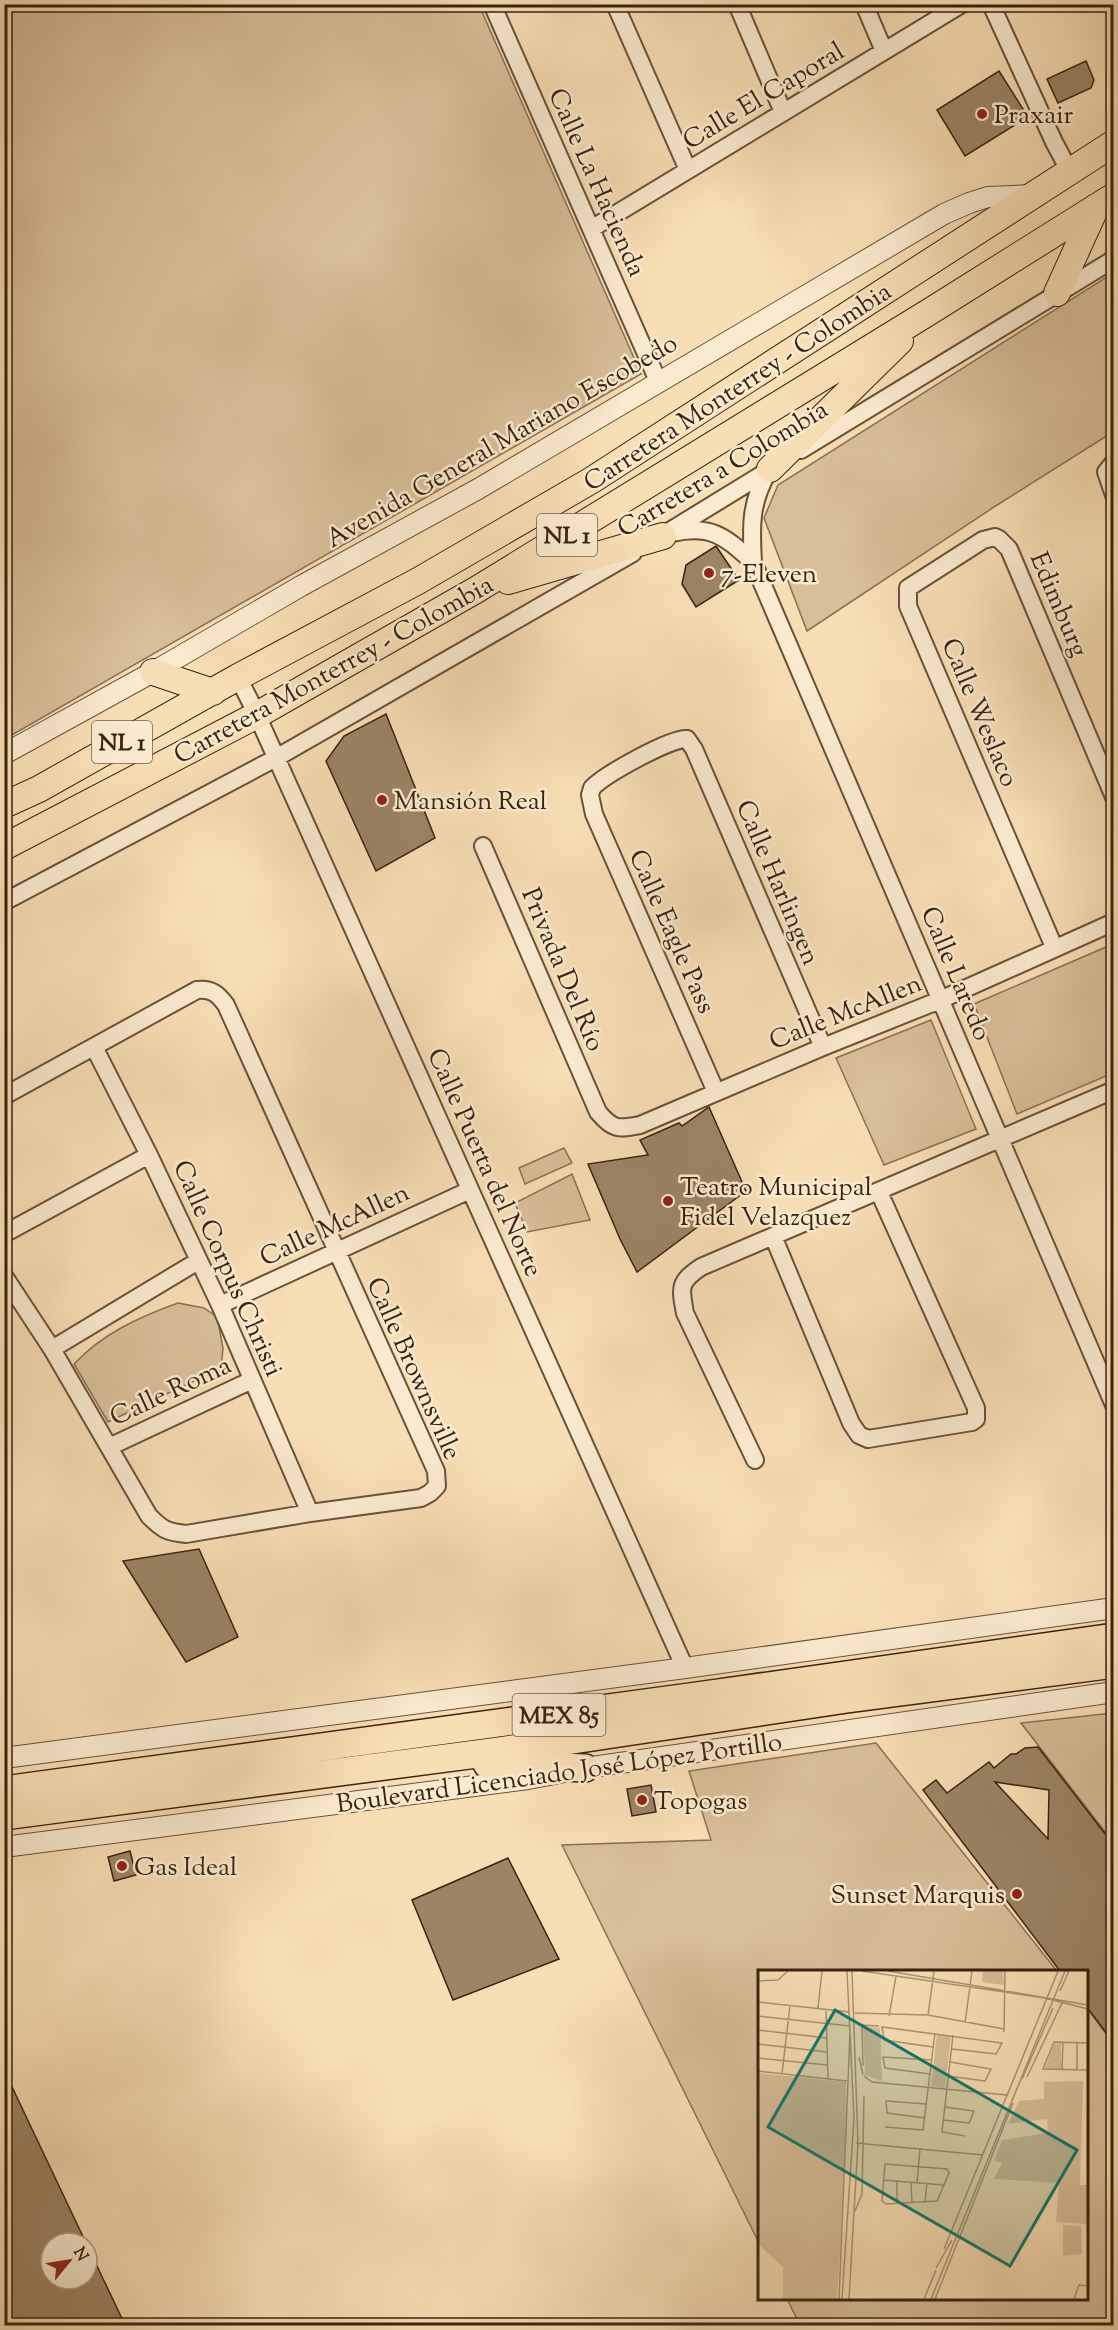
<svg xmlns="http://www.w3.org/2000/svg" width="1118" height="2330" viewBox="0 0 1118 2330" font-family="'Sorts Mill Goudy',serif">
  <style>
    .green { fill: #d8be99; stroke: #887054; stroke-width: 1.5 }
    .building { fill: #9c8465; stroke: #39220f; stroke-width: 1.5; fill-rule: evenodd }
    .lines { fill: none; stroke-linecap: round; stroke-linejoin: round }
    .minor-casing { stroke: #695138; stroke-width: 20 }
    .tertiary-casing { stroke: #695138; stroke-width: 22 }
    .primary-casing { stroke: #39220f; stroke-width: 28 }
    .trunk-casing { stroke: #39220f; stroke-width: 30 }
    .minor { stroke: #faeacf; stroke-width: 16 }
    .tertiary { stroke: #faeacf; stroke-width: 20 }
    .primary { stroke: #f8deb5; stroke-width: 26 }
    .trunk { stroke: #f8deb5; stroke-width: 27 }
    .poi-dot { fill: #8f2418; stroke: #faeacf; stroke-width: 2 }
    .labels { text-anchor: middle; stroke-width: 5; stroke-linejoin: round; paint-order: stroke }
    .shield { fill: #faeacf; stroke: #735e49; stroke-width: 1.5 }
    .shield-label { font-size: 24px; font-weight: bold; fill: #39220f }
    .street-label { font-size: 26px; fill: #39220f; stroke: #faeacf }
    .poi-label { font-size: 26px; fill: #39220f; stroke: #faeacf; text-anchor: start }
    .inset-road { fill: none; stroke: #ac9373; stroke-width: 1.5 }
    .view { fill: #0f766e; fill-opacity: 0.15; stroke: #0f766e; stroke-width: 3 }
    .inset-edge { fill: none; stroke: #39220f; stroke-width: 3 }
  </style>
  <rect width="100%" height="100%" fill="#f8deb5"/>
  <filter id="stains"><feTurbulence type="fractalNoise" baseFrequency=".00333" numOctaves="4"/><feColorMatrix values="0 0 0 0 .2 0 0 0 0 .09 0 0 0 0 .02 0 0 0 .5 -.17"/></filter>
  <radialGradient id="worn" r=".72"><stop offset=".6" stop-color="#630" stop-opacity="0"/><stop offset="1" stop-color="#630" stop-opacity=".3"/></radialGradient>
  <!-- green -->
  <path class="green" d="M 5,4 L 479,5 L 641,374 L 5,739 Z
    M 1113,273 L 1113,432 L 994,507 L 807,631 L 764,518 L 778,485 Z
    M 1113,944 L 1113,1073 L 1017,1114 L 974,1004 Z
    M 931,1020 L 976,1129 L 884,1165 L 836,1058 Z
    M 564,1148 L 572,1163 L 525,1184 L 519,1168 Z
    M 572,1174 L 590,1220 L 527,1232 L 515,1203 Z
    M 178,1303 L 204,1308 L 217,1317 L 223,1348 L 221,1368 L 108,1422 L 74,1364 C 102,1334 139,1317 178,1303 Z
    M 1113,1713 L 1114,1713 L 1113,1842 L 1021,1723 Z
    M 876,1743 L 1057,1971 L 760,1972 L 759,2243 L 562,1845 L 711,1840 L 689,1771 Z
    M 1087,2008 L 1113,2043 L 1113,2325 L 800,2325 L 787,2299 L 1086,2298 Z"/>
  <!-- building -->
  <path class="building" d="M 1086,61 L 1094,80 L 1091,88 L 1058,103 L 1047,79 Z
    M 999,71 L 1028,117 L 965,156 L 937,110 Z
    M 716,546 L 739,580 L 696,607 L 682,584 L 686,565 Z
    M 386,714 L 435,838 L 376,871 L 326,761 L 344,736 Z
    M 709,1107 L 746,1191 L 637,1272 L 620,1239 L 588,1164 L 648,1155 L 640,1140 L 679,1123 L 682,1126 Z
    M 199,1549 L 238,1637 L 186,1662 L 123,1561 Z
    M 1038,1747 L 1113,1844 L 1113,1904 L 1111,1923 L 1113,1923 L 1113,2042 L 1086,2006 L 1086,1971 L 1060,1971 L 923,1790 L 936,1780 L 947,1793 L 989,1762 L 994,1768 L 1011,1754 L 1016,1754 L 1025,1748 ZM 995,1782 L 1049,1790 L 1048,1839 Z
    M 651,1785 L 656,1812 L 632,1816 L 627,1789 Z
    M 130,1851 L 136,1875 L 114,1881 L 108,1857 Z
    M 508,1858 L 559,1959 L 453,2000 L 412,1900 Z
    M 4,2070 L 86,2243 L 51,2243 L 51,2279 L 87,2279 L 87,2245 L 125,2325 L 4,2325 Z"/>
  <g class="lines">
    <defs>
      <path id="minor" d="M 492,4 L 658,381
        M 615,4 L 688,170
        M 737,4 L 783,112
        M 864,4 L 884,51
        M 991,4 L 1054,142 L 1070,172
        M 591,229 L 962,4
        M 801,450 L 1114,259
        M 1114,462 L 1106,472 L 1114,495
        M 768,472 C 750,503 751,527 753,562 L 1114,1405
        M 672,533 C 712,524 725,537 753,562
        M 655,540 L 779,464
        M 238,677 L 257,715 L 685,1668
        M 483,846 L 598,1112 C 613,1130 618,1129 640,1125 L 823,1047 L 940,1000 L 1114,922
        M 4,902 L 276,758 L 633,553
        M 1054,947 L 908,606 L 908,588 L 983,540 L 995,537 L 999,539 L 1009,549 L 1114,797
        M 94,1047 L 149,1155 L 220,1305 L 310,1513
        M 716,1092 L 594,814 L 590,795 L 592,788 C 604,775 670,738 687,739 L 694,749 L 823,1047
        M 4,1096 L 197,990 C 211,988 218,994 226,1005 L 436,1471 L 437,1486 L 430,1493 L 421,1498 L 310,1513 L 186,1534 C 167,1532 163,1530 149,1516 L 52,1349 L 4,1276
        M 4,1234 L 149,1155
        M 773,1236 L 851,1423 L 859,1435 L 868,1439 L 972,1422 L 976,1419 L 976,1408 L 879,1192
        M 220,1305 L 470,1190
        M 52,1349 L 198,1261
        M 109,1447 L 252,1380
        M 755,1460 L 685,1313 C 680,1287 679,1282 701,1267 L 1114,1090"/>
      <path id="tertiary" d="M 4,754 L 153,672 L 301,586 L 478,489 L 944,214 L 969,203 L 988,197 L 1032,195
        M 4,1758 L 685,1668 L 1114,1608
        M 4,1847 L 528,1779 L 585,1768 L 1114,1692"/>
      <path id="primary" d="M 1057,293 L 1096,207
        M 770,469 L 900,341
        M 508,581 L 663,536
        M 153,672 L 213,692
        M 4,805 L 39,789 L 238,677 L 418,581 L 592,480 L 1114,143
        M 4,847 L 257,715 L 476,590 L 929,312 L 1114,196"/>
      <path id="trunk" d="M 487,1764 L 585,1768
        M 4,1790 L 697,1696 L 1114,1637
        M 4,1816 L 492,1752 L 847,1699 L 1114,1664"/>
    </defs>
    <!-- minor casing -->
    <use href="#minor" class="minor-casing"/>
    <!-- tertiary casing -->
    <use href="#tertiary" class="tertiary-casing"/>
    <!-- primary casing -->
    <use href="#primary" class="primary-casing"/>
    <!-- trunk casing -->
    <use href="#trunk" class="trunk-casing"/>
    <!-- minor -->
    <use href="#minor" class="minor"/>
    <!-- tertiary -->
    <use href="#tertiary" class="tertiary"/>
    <!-- primary -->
    <use href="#primary" class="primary"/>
    <!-- trunk -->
    <use href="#trunk" class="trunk"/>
  </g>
  <!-- markers -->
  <g class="poi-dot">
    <circle cx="982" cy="114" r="6"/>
    <circle cx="709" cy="573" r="6"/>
    <circle cx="382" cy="800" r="6"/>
    <circle cx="668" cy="1201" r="6"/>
    <circle cx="642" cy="1800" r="6"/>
    <circle cx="122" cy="1866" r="6"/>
    <circle cx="1017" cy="1894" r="6"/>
  </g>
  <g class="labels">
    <!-- shield labels -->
    <g class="shield">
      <rect x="537" y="514" width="60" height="42" rx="4.5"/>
      <rect x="92" y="721" width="60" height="42" rx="4.5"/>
      <rect x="512.5" y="1694" width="93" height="42" rx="4.5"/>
    </g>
    <g class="shield-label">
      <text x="567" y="543">NL 1</text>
      <text x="122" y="750">NL 1</text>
      <text x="559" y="1723">MEX 85</text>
    </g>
    <!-- street labels -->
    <g class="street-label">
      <text transform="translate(763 95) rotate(-31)" y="9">Calle El Caporal</text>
      <text transform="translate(598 182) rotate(66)" y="9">Calle La Hacienda</text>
      <text transform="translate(737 386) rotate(-33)" y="9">Carretera Monterrey - Colombia</text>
      <text transform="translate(501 440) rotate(-30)" y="9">Avenida General Mariano Escobedo</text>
      <text transform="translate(722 468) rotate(-31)" y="9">Carretera a Colombia</text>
      <text transform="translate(1060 604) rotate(67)" y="9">Edimburg</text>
      <text transform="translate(333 669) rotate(-29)" y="9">Carretera Monterrey - Colombia</text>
      <text transform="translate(981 712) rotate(67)" y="9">Calle Weslaco</text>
      <text transform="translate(779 882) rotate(67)" y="9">Calle Harlingen</text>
      <text transform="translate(673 931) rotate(66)" y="9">Calle Eagle Pass</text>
      <text transform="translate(564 969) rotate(67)" y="9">Privada Del Río</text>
      <text transform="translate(957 973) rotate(67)" y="9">Calle Laredo</text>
      <text transform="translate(845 1011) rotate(-22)" y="9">Calle McAllen</text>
      <text transform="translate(486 1162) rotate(66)" y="9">Calle Puerta del Norte</text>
      <text transform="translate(334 1224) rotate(-25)" y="9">Calle McAllen</text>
      <text transform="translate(229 1268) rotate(66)" y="9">Calle Corpus Christi</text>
      <text transform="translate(415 1368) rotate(66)" y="9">Calle Brownsville</text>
      <text transform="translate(170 1390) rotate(-25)" y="9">Calle Roma</text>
      <text transform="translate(559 1772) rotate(-8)" y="9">Boulevard Licenciado José López Portillo</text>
    </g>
    <!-- poi labels -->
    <g class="poi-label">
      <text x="994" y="123">Praxair</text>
      <text x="721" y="582">7-Eleven</text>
      <text x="394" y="809">Mansión Real</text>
      <text x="680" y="1195">Teatro Municipal<tspan x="680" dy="30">Fidel Velazquez</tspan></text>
      <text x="654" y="1809">Topogas</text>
      <text x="134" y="1875">Gas Ideal</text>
      <text x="1005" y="1903" text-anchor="end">Sunset Marquis</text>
    </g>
  </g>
  <!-- overview -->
  <g transform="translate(758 1970)">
    <rect width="330" height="330" fill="#f8deb5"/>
    <path d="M 225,1 L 245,1 L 246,15 L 224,12 ZM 105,56 L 122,58 L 124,111 L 107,105 ZM 179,64 L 193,66 L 187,118 L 173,116 ZM 303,73 L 303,99 L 287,99 L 296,74 ZM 0,103 L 88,112 L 87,200 L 79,329 L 25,329 L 25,297 L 0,274 ZM 325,111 L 322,215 L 330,215 L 330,254 L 298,252 L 301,213 L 236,209 L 244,193 L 236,191 L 244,170 L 290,163 L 289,149 L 250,154 L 261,131 L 286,129 L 286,112 ZM 305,255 L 323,256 L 324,284 L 305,286 Z" fill="#d8be99"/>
    <path class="inset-road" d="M 104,1 L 287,28 L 330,39M 130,1 L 330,35M 0,11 L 20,10 L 30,1M 302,21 L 311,1M 0,32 L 92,42M 60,38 L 64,1M 68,39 L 70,109M 97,43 L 170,45 L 246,59M 170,45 L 176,1M 0,46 L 92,56M 131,46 L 138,6M 207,53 L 214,1M 0,60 L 69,68M 246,62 L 247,1M 195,65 L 184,162 L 207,166M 330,73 L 296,72 L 285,99 L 330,100M 0,74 L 69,82M 175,77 L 126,70 L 124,57 L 244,73 L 238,84 L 194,79M 101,87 L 105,105M 0,88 L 69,95M 105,96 L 104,55 L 121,56M 304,100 L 305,72M 319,100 L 319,72M 0,101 L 89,111M 24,104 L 32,35M 172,104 L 127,98 L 125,87 L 174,90M 106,106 L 114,112 L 249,125M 190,106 L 227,111 L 233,99 L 192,92M 269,107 L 304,33M 264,109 L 295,38M 167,148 L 129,143 L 128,131 L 168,134M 185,150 L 211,153 L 216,141 L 187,137M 127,157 L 165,160 L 177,63M 98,173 L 225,185M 127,194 L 189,199 L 191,203 L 179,231 L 128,234 L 124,231 ZM 125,210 L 186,215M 153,212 L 154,232M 159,212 L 162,179M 139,232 L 139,210M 167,232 L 169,213M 97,241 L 104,224 L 106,126M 186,279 L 300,1M 178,298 L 194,270M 81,329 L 92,63M 84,329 L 96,148 L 89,1M 91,329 L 100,173 L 94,1M 166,329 L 178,300M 173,329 L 307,1M 177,329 L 255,133M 316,329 L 321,315 L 330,316"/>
    <path class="view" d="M 77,40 L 319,180 L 252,296 L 10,157 Z"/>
    <rect width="330" height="330" class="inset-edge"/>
  </g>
  <!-- margin -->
  <rect width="1118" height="2330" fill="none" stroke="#f8deb5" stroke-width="24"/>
  <rect x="6" y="6" width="1106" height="2318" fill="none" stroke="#39220f" stroke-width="3"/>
  <rect x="12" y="12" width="1094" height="2306" fill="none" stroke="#39220f" stroke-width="1.5"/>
  <!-- north arrow -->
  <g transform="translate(69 2261) rotate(60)"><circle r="28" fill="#faeacf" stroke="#ad9a82" stroke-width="1.5"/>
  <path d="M0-4.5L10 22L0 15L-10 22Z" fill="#8f2418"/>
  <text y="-9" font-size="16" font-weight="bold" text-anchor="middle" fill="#39220f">N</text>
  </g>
  <rect width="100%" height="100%" filter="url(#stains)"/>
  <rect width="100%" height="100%" fill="url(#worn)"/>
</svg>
